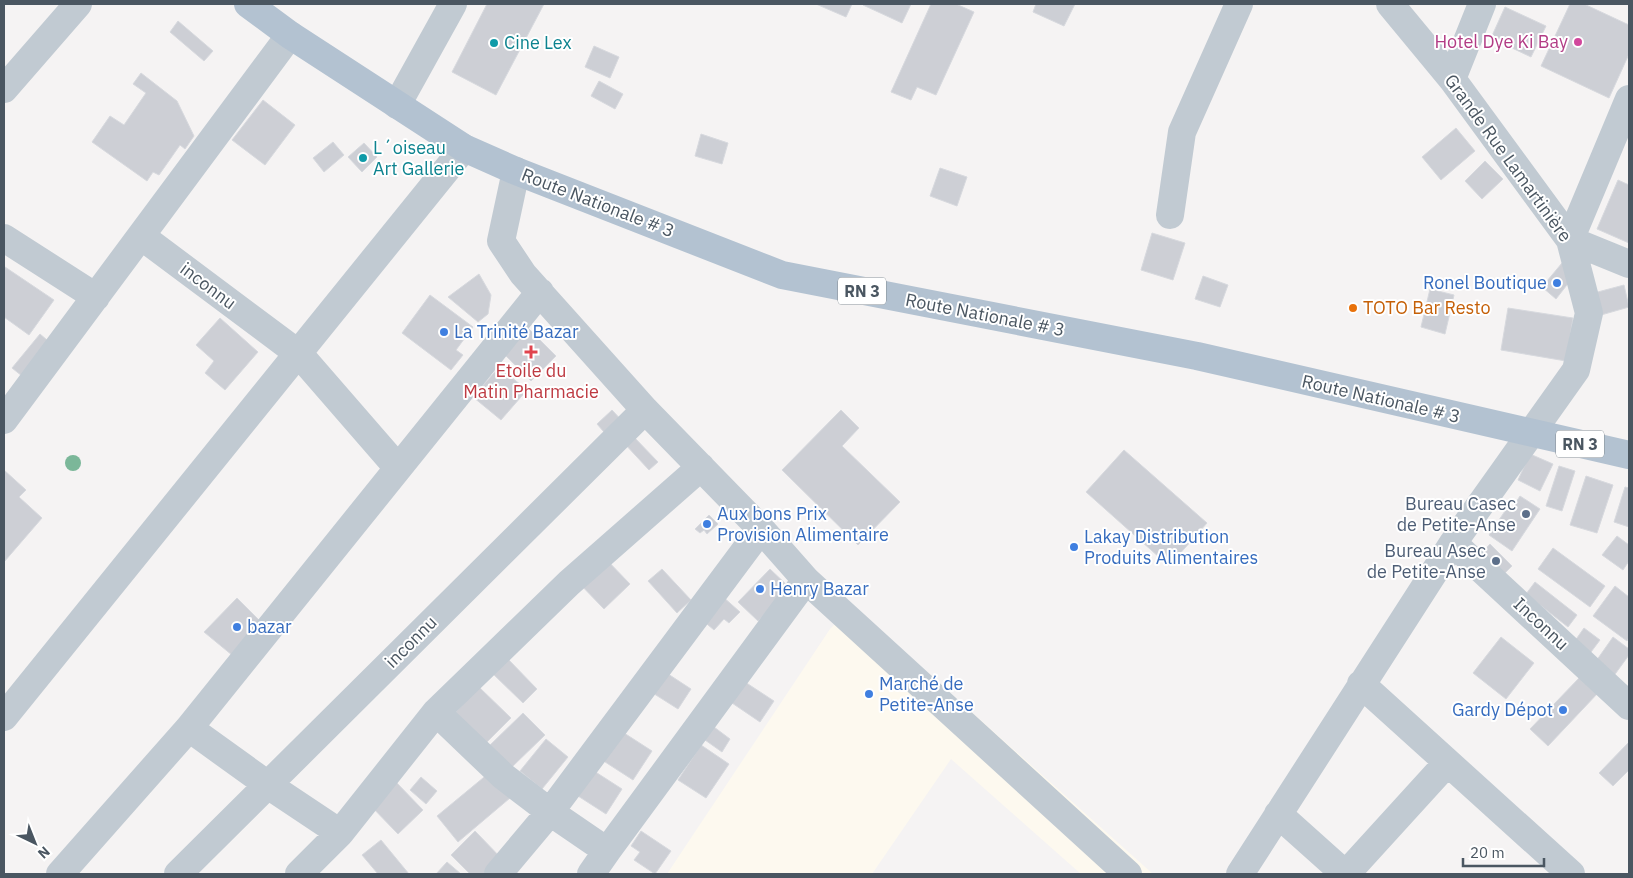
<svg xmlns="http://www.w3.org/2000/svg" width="1633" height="878" viewBox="0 0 1633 878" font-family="'IBM Plex Sans',sans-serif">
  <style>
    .commercial { fill: #fdf9ef }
    .building { fill: #cdcfd5; stroke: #d7d9de }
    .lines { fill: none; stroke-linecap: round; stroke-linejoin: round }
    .minor { stroke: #c1cad2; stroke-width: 28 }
    .major { stroke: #b3c2d1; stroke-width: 28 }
    .tree { fill: #7bb799 }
    .hotel-dot { fill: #d1479c; stroke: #fff; stroke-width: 2 }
    .culture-dot { fill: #0f9aa8; stroke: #fff; stroke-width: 2 }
    .shop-dot { fill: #3f7fe0; stroke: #fff; stroke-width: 2 }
    .food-dot { fill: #e8710a; stroke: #fff; stroke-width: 2 }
    .health-dot { fill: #e0444e; stroke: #fff; stroke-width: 2 }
    .service-dot { fill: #5c6f8a; stroke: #fff; stroke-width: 2 }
    .labels { text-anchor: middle; stroke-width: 4; stroke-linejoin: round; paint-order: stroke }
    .shield { fill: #fff; stroke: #808990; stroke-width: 1 }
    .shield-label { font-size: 16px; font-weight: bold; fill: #4a5661 }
    .hotel-label { font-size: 18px; fill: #b23c85; stroke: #fff; text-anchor: end }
    .culture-label { font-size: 18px; fill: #0d838f; stroke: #fff; text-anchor: start }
    .street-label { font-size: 18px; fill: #4a5661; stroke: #fff }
    .shop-label { font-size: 18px; fill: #366cbe; stroke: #fff; text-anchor: start }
    .food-label { font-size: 18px; fill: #c56008; stroke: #fff; text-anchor: start }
    .health-label { font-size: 18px; fill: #be3a42; stroke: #fff }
    .service-label { font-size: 18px; fill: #4e5e75; stroke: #fff; text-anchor: end }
  </style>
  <rect width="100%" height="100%" fill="#f5f3f3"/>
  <!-- commercial -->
  <path class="commercial" d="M 853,606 L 1153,874 L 1081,874 L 951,759 L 872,874 L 667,874 L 830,629 Z"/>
  <!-- building -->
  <path class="building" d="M 487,4 L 544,4 L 496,95 L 452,72 Z
    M 816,4 L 852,4 L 846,17 Z
    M 864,4 L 911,4 L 902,23 L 863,5 Z
    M 931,4 L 956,4 L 974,12 L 936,95 L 917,87 L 911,100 L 891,92 Z
    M 1036,4 L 1075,4 L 1064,26 L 1033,12 Z
    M 1570,4 L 1584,4 L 1629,25 L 1629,54 L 1609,98 L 1541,66 Z
    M 1505,7 L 1546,26 L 1531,57 L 1491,38 Z
    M 178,21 L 213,51 L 204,61 L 170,32 Z
    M 594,46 L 619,57 L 610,78 L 585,67 Z
    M 141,73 L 177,101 L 194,136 L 185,149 L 180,145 L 159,175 L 153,172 L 147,181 L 92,142 L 110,116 L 124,125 L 146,93 L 133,84 Z
    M 599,81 L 623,94 L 615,109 L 591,96 Z
    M 263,100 L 295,125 L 265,165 L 232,140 Z
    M 1456,128 L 1475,151 L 1441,180 L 1422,157 Z
    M 701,134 L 728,143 L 722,164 L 695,156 Z
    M 333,142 L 344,155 L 324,172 L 313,158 Z
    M 364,143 L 377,157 L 362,172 L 348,157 Z
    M 1485,161 L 1503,179 L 1482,199 L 1465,181 Z
    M 940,168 L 967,177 L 957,206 L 930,196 Z
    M 1618,180 L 1629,185 L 1629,243 L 1597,229 Z
    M 1152,233 L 1185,243 L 1173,280 L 1141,270 Z
    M 1562,263 L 1570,281 L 1556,299 L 1542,287 Z
    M 5,267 L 54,300 L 29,335 L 4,317 L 4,269 Z
    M 479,274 L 491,295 L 488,314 L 478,322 L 448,297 Z
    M 1203,276 L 1228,285 L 1220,307 L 1195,299 Z
    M 1624,285 L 1629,307 L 1601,315 L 1594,293 Z
    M 1430,289 L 1454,295 L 1445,334 L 1421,327 Z
    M 430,295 L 473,327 L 456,350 L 463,355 L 451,370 L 402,333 Z
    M 1508,308 L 1573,318 L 1566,361 L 1501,350 Z
    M 220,318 L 258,352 L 225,390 L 205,373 L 214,361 L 196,345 Z
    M 527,327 L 556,356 L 531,381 L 502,352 Z
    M 40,334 L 54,346 L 27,380 L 12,368 Z
    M 499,367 L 527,390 L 501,420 L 473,397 Z
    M 612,410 L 625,424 L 610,439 L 597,424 Z
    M 841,410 L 859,428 L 842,446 L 900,502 L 858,545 L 782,470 Z
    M 632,435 L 658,462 L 649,470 L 624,443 Z
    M 1124,450 L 1207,523 L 1169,566 L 1086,492 Z
    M 1530,454 L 1553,464 L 1540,491 L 1518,480 Z
    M 1559,466 L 1575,471 L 1562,511 L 1546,506 Z
    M 4,470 L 26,490 L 19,497 L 42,518 L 4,562 Z
    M 1586,476 L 1613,485 L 1597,533 L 1570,525 Z
    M 1625,487 L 1629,488 L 1629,527 L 1614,522 Z
    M 1520,496 L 1540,509 L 1512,551 L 1489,535 L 1507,508 L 1511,510 Z
    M 709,515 L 718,524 L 707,534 L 704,530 L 700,533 L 695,529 Z
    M 1617,536 L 1629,545 L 1629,561 L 1623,570 L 1602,555 Z
    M 1490,544 L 1512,566 L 1502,576 L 1480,555 Z
    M 1553,548 L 1605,586 L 1590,607 L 1538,569 Z
    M 603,556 L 630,584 L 604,609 L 577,581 Z
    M 662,569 L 691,600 L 677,613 L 648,581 Z
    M 770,569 L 790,588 L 758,621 L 738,602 Z
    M 1535,582 L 1577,615 L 1568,627 L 1526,594 Z
    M 1615,586 L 1629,597 L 1629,637 L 1627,641 L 1593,616 Z
    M 722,596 L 740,612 L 729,623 L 724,619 L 714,630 L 701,619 Z
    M 237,598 L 266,627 L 238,660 L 204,632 Z
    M 1584,628 L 1600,640 L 1588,656 L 1572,645 Z
    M 1501,637 L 1534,663 L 1506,699 L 1473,673 Z
    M 1613,637 L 1629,649 L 1629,655 L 1613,677 L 1594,664 Z
    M 506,657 L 537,689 L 523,703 L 491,672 Z
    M 662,670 L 691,689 L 678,709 L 648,690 Z
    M 1580,677 L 1598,693 L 1548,746 L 1530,729 Z
    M 745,682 L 774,701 L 760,722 L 732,703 Z
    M 479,687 L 511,718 L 485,744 L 454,714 Z
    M 523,713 L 545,735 L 511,768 L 489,746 Z
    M 714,727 L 730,739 L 722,752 L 705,740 Z
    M 621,731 L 652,751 L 633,780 L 602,760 Z
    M 546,739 L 568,757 L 542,789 L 520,771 Z
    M 1629,742 L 1629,770 L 1613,786 L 1599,773 Z
    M 701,745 L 729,764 L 706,798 L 678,780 Z
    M 594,771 L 622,789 L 606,814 L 578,796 Z
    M 489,773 L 510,798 L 458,842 L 437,816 Z
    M 421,777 L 437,791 L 426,804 L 410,790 Z
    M 394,780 L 423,810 L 398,834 L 369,804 Z
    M 475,831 L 503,860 L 488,874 L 470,874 L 451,855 Z
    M 641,831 L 671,851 L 655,874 L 634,860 L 640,852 L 631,846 Z
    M 381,840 L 409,874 L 378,874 L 362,855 Z
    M 447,862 L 461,874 L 436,874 Z"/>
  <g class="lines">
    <!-- minor -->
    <path class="minor" d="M 1452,79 L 1482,4
      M 4,89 L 78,4
      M 1629,99 L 1570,240 L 1629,264
      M 397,105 L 453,4
      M 516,171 L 501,241 L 523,274 L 645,410 L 761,529 L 806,580 L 1128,874
      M 1170,215 L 1182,132 L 1239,4
      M 141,236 L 299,354 L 398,468
      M 4,238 L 96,297
      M 4,420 L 290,35
      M 1453,543 L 1629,706
      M 1361,684 L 1571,874
      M 436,712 L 503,776 L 550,812 L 607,851
      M 4,717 L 464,148
      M 189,728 L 268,785 L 340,833
      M 1278,814 L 1345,874
      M 60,874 L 189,728 L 540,292
      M 178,874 L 645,410
      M 299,874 L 340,833 L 436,712 L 569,583 L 701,467
      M 498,874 L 550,812 L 761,529
      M 591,874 L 607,851 L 806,580
      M 1240,874 L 1453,543 L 1576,370 L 1589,313 L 1570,240 L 1452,79 L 1390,4
      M 1346,874 L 1447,763"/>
    <!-- major -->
    <path class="major" d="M 248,4 L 290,35 L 464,148 L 516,171 L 782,275 L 1197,356 L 1629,455"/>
  </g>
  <!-- trees -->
  <circle class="tree" cx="73" cy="463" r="8"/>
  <!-- markers -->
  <circle class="hotel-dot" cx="1578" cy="42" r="5"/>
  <g class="culture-dot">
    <circle cx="494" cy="43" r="5"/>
    <circle cx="363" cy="158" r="5"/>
  </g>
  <g class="shop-dot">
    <circle cx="1557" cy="283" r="5"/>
    <circle cx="444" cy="332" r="5"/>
    <circle cx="707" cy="524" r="5"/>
    <circle cx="1074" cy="547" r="5"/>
    <circle cx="760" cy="589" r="5"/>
    <circle cx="237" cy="627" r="5"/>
    <circle cx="869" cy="694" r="5"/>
    <circle cx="1563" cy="710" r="5"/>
  </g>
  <circle class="food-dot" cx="1353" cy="308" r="5"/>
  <path class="health-dot" d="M528.5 344.5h5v5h5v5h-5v5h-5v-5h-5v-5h5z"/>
  <g class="service-dot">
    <circle cx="1526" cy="514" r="5"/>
    <circle cx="1496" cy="561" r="5"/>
  </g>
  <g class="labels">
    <!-- shield labels -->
    <g class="shield">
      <rect x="838" y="277.5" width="48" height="27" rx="4"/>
      <rect x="1556" y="430.5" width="48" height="27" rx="4"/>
    </g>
    <g class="shield-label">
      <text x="862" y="297">RN 3</text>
      <text x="1580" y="450">RN 3</text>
    </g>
    <!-- hotel labels -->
    <g class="hotel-label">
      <text x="1568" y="48">Hotel Dye Ki Bay</text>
    </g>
    <!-- culture labels -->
    <g class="culture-label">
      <text x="504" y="49">Cine Lex</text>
      <text x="373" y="154">L´oiseau<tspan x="373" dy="21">Art Gallerie</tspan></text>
    </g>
    <!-- street labels -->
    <g class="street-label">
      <text transform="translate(1508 158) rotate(54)" y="6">Grande Rue Lamartinière</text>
      <text transform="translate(598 203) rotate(21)" y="6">Route Nationale # 3</text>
      <text transform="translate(208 286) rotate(37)" y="6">inconnu</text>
      <text transform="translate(985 315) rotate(11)" y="6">Route Nationale # 3</text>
      <text transform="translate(1381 399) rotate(13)" y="6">Route Nationale # 3</text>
      <text transform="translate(1541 624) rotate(43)" y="6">Inconnu</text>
      <text transform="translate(411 642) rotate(-45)" y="6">inconnu</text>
    </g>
    <!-- shop labels -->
    <g class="shop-label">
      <text x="1547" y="289" text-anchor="end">Ronel Boutique</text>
      <text x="454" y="338">La Trinité Bazar</text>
      <text x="717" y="520">Aux bons Prix<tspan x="717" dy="21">Provision Alimentaire</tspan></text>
      <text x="1084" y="543">Lakay Distribution<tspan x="1084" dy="21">Produits Alimentaires</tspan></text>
      <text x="770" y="595">Henry Bazar</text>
      <text x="247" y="633">bazar</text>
      <text x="879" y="690">Marché de<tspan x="879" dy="21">Petite-Anse</tspan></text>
      <text x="1553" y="716" text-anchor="end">Gardy Dépot</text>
    </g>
    <!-- food labels -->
    <g class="food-label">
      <text x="1363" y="314">TOTO Bar Resto</text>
    </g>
    <!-- health labels -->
    <g class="health-label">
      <text x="531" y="377">Etoile du<tspan x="531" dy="21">Matin Pharmacie</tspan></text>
    </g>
    <!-- service labels -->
    <g class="service-label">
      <text x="1516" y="510">Bureau Casec<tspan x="1516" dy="21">de Petite-Anse</tspan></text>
      <text x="1486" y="557">Bureau Asec<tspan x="1486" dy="21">de Petite-Anse</tspan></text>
    </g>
  </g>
  <!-- border -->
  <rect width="1633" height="878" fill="none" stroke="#4a5661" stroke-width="10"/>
  <!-- north arrow -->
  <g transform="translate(35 843) rotate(137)" stroke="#ffffff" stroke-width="4" paint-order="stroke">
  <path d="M0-4L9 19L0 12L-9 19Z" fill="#4a5661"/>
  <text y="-8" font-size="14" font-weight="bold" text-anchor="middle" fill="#4a5661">N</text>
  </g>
  <!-- scale -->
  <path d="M1463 858v8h81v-8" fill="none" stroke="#4a5661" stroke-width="2.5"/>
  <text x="1470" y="858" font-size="15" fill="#4a5661" stroke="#ffffff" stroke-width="4" paint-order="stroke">20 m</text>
</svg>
